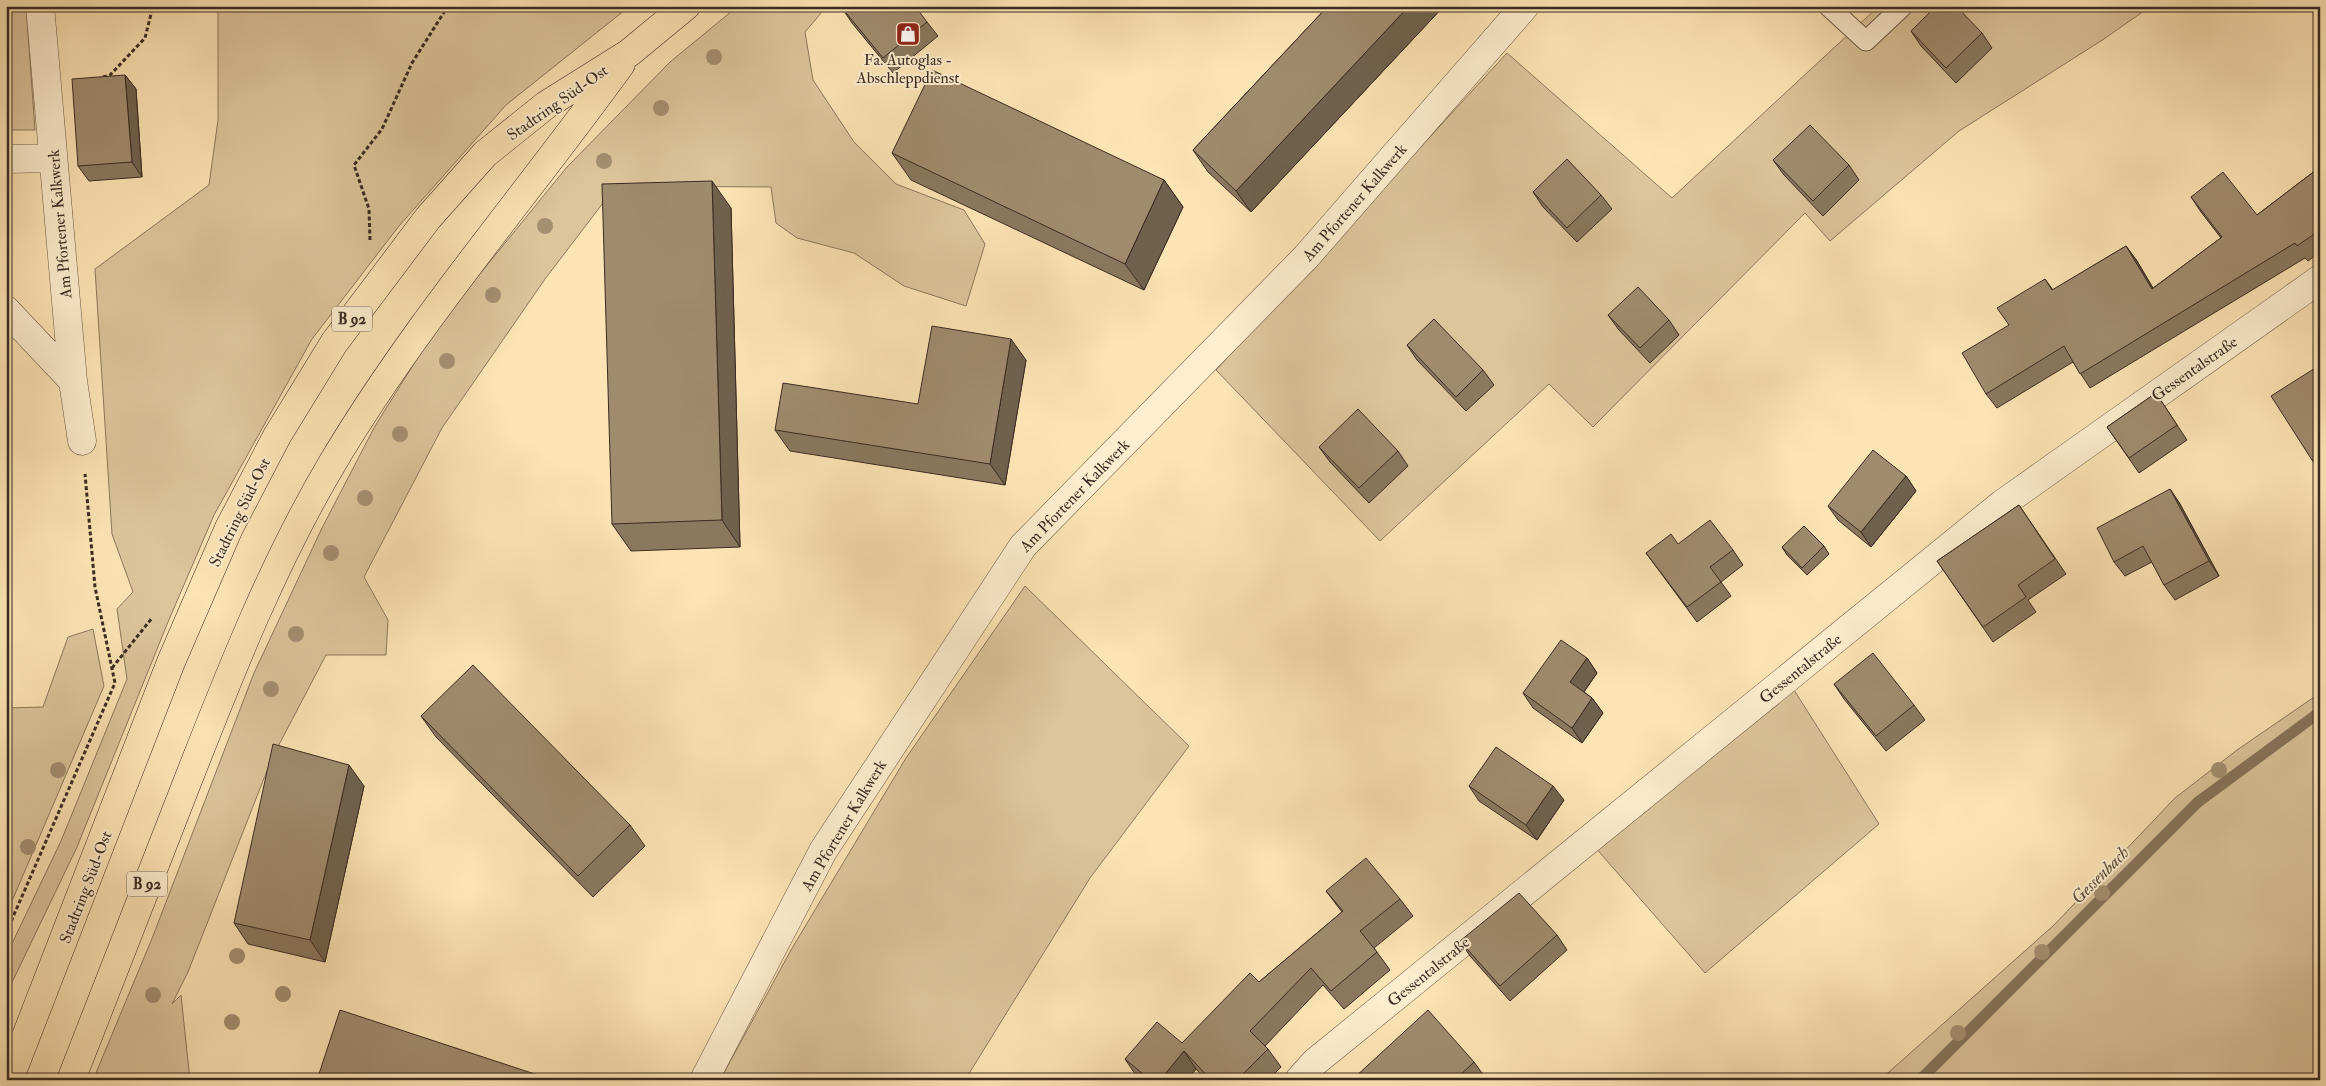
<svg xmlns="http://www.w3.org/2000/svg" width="2326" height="1086" viewBox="0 0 2326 1086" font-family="'IM FELL Double Pica',serif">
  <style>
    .green { fill: #dcc59b; stroke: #8c785e }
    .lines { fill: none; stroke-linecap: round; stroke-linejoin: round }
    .stream { stroke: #88745c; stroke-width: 11 }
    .lane-casing { stroke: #6c5946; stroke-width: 21 }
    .street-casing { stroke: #6c5946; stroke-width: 29 }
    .primary-casing { stroke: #3b2b22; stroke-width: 29 }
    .path { stroke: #3b2b22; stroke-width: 3; stroke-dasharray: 4 2.5; stroke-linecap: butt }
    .lane { stroke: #feedce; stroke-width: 19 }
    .street { stroke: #feedce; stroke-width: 28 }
    .primary { stroke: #fde4b4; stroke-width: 28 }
    .tree { fill: #a48f71 }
    .wall { fill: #8a785f; stroke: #3b2b22 }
    .shaded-wall { fill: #70614d; stroke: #3b2b22 }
    .building { fill: #a08b6e; stroke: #3b2b22 }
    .labels { text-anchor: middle; stroke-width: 4; stroke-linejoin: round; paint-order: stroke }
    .shield { fill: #feedce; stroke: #766556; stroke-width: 1 }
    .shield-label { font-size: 15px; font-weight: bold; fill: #3b2b22 }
    .poi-label { font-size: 16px; fill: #3b2b22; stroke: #feedce }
    .street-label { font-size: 16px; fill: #3b2b22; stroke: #feedce }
    .water-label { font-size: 18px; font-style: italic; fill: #61503f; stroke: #feedce }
  </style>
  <rect width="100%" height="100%" fill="#fde4b4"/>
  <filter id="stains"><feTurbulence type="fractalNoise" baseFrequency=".004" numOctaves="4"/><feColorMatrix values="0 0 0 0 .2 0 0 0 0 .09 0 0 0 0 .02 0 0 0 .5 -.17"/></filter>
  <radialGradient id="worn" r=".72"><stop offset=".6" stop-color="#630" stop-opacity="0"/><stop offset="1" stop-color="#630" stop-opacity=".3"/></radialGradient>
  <!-- green -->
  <path class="green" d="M 6,6 L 26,6 L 35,130 L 6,130 Z
    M 218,6 L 630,6 L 506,105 L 399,226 L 312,339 L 214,515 L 168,622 L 77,847 L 6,995 L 6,956 L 61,841 L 127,679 L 117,609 L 133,592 L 112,534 L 95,269 L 209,185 L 218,120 Z
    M 738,6 L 827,6 L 805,32 L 813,80 L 854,142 L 896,184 L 964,210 L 985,244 L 966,306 L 904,286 L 854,253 L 797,238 L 776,223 L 771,187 L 616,186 L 545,279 L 442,428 L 364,577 L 388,620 L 386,655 L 326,655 L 272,758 L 188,972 L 172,1004 L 181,995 L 190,1080 L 93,1080 L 153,936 L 254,673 L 322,528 L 375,426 L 420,354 L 457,302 L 567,167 L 670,62 Z
    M 1879,6 L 2151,6 L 2104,39 L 1959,131 L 1830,241 L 1805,213 L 1593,427 L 1549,384 L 1380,541 L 1216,370 L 1507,53 L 1672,198 Z
    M 1025,586 L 1189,746 L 1090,878 L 965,1080 L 720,1080 L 791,950 L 906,758 Z
    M 93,629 L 104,686 L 6,915 L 6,708 L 43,707 L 68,637 Z
    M 1794,690 L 1879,824 L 1705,973 L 1594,846 Z
    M 2320,693 L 2320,1080 L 1880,1080 L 2054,925 L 2175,798 L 2237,750 Z"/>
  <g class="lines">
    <!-- stream -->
    <path class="stream" d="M 1920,1080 L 2198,802 L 2320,712"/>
    <defs>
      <path id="lane" d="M 1828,6 L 1866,41 L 1903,6"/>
      <path id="street" d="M 40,6 L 73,381 L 82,441
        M 6,159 L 53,158
        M 6,310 L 73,381
        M 704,1080 L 823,851 L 1023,546 L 1306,257 L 1525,6
        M 1299,1080 L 1315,1062 L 2002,504 L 2320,279"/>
      <path id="primary" d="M 9,1080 L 171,662 L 229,528 L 277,436 L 334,343 L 428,218 L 485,154 L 546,105 L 629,53 L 686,6
        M 71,1080 C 111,978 150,877 190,775 C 232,668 274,561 333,462 C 417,321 525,197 621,64"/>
    </defs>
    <!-- lane casing -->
    <use href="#lane" class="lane-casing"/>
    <!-- street casing -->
    <use href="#street" class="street-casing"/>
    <!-- primary casing -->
    <use href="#primary" class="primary-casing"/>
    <!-- path -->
    <path class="path" d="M 103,77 L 110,75 L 145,38 L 153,6
      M 370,240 L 369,209 L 354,165 L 382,129 L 412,63 L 448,6
      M 112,668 L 152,618
      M 6,933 L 115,683 L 95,587 L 85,474"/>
    <!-- lane -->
    <use href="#lane" class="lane"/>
    <!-- street -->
    <use href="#street" class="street"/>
    <!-- primary -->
    <use href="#primary" class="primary"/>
  </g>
  <!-- trees -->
  <g class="tree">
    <circle cx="714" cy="57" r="8"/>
    <circle cx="661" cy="108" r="8"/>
    <circle cx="604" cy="161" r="8"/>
    <circle cx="545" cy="226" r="8"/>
    <circle cx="493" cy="295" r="8"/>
    <circle cx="447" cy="361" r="8"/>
    <circle cx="400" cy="434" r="8"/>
    <circle cx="365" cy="498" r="8"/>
    <circle cx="331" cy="553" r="8"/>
    <circle cx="296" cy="634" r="8"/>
    <circle cx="271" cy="689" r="8"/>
    <circle cx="58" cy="770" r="8"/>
    <circle cx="2219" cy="770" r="8"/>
    <circle cx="28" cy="847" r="8"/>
    <circle cx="2102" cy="893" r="8"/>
    <circle cx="2042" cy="952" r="8"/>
    <circle cx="237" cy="956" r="8"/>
    <circle cx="283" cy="994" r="8"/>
    <circle cx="153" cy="995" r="8"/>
    <circle cx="232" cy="1022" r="8"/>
    <circle cx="1958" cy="1033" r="8"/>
  </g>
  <!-- wall -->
  <path class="wall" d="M 1328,6 L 1444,6 L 1251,212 L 1208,172 L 1193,150 Z
    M 2045,6 L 2056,6 L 2048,12 Z
    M 842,8 L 927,22 L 938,36 L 893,73 L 852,23 Z
    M 1911,31 L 1982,33 L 1992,48 L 1956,83 L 1921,46 Z
    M 125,75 L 136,89 L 142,177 L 89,181 L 78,166 Z
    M 892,153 L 1164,180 L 1183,207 L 1144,290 L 911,180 Z
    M 1773,160 L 1849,165 L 1859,180 L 1823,216 L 1784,175 Z
    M 2320,167 L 2320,252 L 2308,261 L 2305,258 L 2090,388 L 2073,362 L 1997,408 L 1986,394 L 2009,325 L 2045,279 L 2053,290 L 2126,246 L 2137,261 L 2153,288 L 2221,238 L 2201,212 L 2191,197 L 2257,215 Z
    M 1533,192 L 1601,195 L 1612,209 L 1577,242 L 1543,207 Z
    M 731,208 L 740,547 L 631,551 L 612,524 Z
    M 1608,315 L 1669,320 L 1679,335 L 1650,363 L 1619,330 Z
    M 1407,345 L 1483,370 L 1494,385 L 1466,411 L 1417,360 Z
    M 1026,360 L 1005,485 L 790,451 L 775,430 L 918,404 Z
    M 2320,365 L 2320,471 L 2312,460 Z
    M 2156,393 L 2187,440 L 2139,473 L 2107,427 Z
    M 1319,447 L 1398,451 L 1408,466 L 1369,503 L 1330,462 Z
    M 1906,476 L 1916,491 L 1871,547 L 1838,520 L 1828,506 Z
    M 2170,489 L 2180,504 L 2219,576 L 2175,600 L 2164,585 L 2152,562 L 2125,576 L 2114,562 Z
    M 2019,505 L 2066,574 L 2028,600 L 2036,612 L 1993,642 L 1937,561 Z
    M 1678,544 L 1733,550 L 1743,565 L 1721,582 L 1731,596 L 1697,622 L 1646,553 Z
    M 1824,546 L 1829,554 L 1807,575 L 1787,555 L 1782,547 Z
    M 1587,658 L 1597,673 L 1584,692 L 1592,698 L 1603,713 L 1582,743 L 1533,708 L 1523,693 Z
    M 1834,684 L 1914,705 L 1925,720 L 1886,751 L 1844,699 Z
    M 421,716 L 630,825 L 645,846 L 593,897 L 436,737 Z
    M 364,786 L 325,962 L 248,944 L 234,923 Z
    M 1469,786 L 1564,800 L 1537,840 L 1479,801 Z
    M 1326,891 L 1400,899 L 1413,916 L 1374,948 L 1390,970 L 1344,1009 L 1323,985 L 1265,1046 L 1268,1049 L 1281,1067 L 1268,1080 L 1206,1080 L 1196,1069 L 1187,1080 L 1141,1080 L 1137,1077 L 1125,1059 L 1182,1043 L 1259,982 L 1342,912 Z
    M 1557,935 L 1567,950 L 1510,1001 L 1470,956 L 1460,941 Z
    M 1474,1062 L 1487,1080 L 1355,1080 Z"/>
  <!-- shaded-wall -->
  <path class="shaded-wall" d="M 1409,6 L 1444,6 L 1251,212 L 1236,191 Z
    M 125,75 L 136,89 L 142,177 L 132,162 Z
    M 1164,180 L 1183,207 L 1144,290 L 1125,264 Z
    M 712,181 L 731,208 L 740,547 L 722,520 Z
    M 2126,246 L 2137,261 L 2162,304 L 2152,289 Z
    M 1011,339 L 1026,360 L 1005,485 L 990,464 Z
    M 1906,476 L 1916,491 L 1871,547 L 1861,532 Z
    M 2170,489 L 2180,504 L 2219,576 L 2209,561 Z
    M 1587,658 L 1597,673 L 1580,697 L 1570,682 Z
    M 1592,698 L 1603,713 L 1582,743 L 1572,728 Z
    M 349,765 L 364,786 L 325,962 L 310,940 Z
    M 1553,786 L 1564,800 L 1537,840 L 1526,825 Z
    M 1184,1051 L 1196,1069 L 1187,1080 L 1160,1080 Z"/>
  <!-- building -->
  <path class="building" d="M 844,6 L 915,6 L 927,22 L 883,58 L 842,8 Z
    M 1328,6 L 1409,6 L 1236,191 L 1193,150 Z
    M 1936,6 L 1956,6 L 1982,33 L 1946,68 L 1911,31 Z
    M 932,70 L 1164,180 L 1125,264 L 892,153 Z
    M 125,75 L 132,162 L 78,166 L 72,79 Z
    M 1810,125 L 1849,165 L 1813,201 L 1773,160 Z
    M 1567,159 L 1601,195 L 1567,228 L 1533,192 Z
    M 2320,167 L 2320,230 L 2297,246 L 2295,243 L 2080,374 L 2064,346 L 1986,394 L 1962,353 L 2009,325 L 1997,308 L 2045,279 L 2052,290 L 2126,246 L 2152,289 L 2222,237 L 2191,197 L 2223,172 L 2257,215 Z
    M 712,181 L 722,520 L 612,524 L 602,184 Z
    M 1638,287 L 1669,320 L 1640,348 L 1608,315 Z
    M 1434,319 L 1483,370 L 1456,397 L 1407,345 Z
    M 932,326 L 1011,339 L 990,464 L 775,430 L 783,383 L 918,404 Z
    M 2320,365 L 2320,456 L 2312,460 L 2271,396 Z
    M 2156,393 L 2177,425 L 2129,458 L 2107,427 Z
    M 1358,409 L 1398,451 L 1359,488 L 1319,447 Z
    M 1873,450 L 1906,476 L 1861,532 L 1828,506 Z
    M 2170,489 L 2209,561 L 2164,585 L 2143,546 L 2114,562 L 2097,528 Z
    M 2019,505 L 2055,559 L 2018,585 L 2026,597 L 1983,627 L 1937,561 Z
    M 1710,520 L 1733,550 L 1710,567 L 1721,582 L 1687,607 L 1646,553 L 1671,534 L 1678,544 Z
    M 1804,526 L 1824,546 L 1802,568 L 1782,547 Z
    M 1561,640 L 1587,658 L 1570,682 L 1592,698 L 1572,728 L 1523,693 Z
    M 1873,653 L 1914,705 L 1876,736 L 1834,684 Z
    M 473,665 L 630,825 L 578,876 L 421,716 Z
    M 273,744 L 349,765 L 310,940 L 234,923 Z
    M 1496,747 L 1553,786 L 1526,825 L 1469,786 Z
    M 1366,858 L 1400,899 L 1360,931 L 1377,952 L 1331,991 L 1311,968 L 1250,1031 L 1268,1049 L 1242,1075 L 1248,1080 L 1211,1080 L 1184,1051 L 1160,1080 L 1150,1080 L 1125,1059 L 1157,1022 L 1182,1043 L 1250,973 L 1259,982 L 1343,911 L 1326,891 Z
    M 1519,893 L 1557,935 L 1500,986 L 1460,941 Z
    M 340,1010 L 553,1080 L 317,1080 Z
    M 1428,1010 L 1474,1062 L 1455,1080 L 1355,1080 L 1354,1078 Z"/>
  <!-- icons -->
  <defs>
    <symbol id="shop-square" viewBox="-11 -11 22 22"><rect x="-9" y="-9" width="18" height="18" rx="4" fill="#8f2418" stroke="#feedce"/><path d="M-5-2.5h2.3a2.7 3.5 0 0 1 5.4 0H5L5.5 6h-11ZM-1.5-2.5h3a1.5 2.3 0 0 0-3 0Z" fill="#fff"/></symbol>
  </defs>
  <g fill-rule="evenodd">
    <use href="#shop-square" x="894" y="20" width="28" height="28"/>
  </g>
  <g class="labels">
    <!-- shield labels -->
    <g class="shield">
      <rect x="332" y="306.5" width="40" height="25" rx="4"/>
      <rect x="127" y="871.5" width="40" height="25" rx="4"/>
    </g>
    <g class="shield-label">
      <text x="352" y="324">B 92</text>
      <text x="147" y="889">B 92</text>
    </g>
    <!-- poi labels -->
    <g class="poi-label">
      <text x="908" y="65">Fa. Autoglas -<tspan x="908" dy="18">Abschleppdienst</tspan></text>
    </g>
    <!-- street labels -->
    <g class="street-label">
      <text transform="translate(557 102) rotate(-35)" y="6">Stadtring Süd-Ost</text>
      <text transform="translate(1354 202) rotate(-49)" y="6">Am Pfortener Kalkwerk</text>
      <text transform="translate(59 224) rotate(-95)" y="6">Am Pfortener Kalkwerk</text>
      <text transform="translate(2194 368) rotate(-35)" y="6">Gessentalstraße</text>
      <text transform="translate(1074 495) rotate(-46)" y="6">Am Pfortener Kalkwerk</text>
      <text transform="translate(239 512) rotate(-64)" y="6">Stadtring Süd-Ost</text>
      <text transform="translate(1800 668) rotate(-39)" y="6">Gessentalstraße</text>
      <text transform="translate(843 825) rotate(-59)" y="6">Am Pfortener Kalkwerk</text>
      <text transform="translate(85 887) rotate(-69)" y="6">Stadtring Süd-Ost</text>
      <text transform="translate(1428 971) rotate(-39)" y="6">Gessentalstraße</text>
    </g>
    <!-- water labels -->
    <g class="water-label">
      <text transform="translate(2100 875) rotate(-45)" y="6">Gessenbach</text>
    </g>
  </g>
  <!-- margin -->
  <rect width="2326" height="1086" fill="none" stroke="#fde4b4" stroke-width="25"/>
  <rect x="8" y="8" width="2311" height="1071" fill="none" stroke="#3b2b22" stroke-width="2.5"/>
  <rect x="12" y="12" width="2301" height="1061" fill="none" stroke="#3b2b22"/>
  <rect width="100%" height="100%" filter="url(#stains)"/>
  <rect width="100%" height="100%" fill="url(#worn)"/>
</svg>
